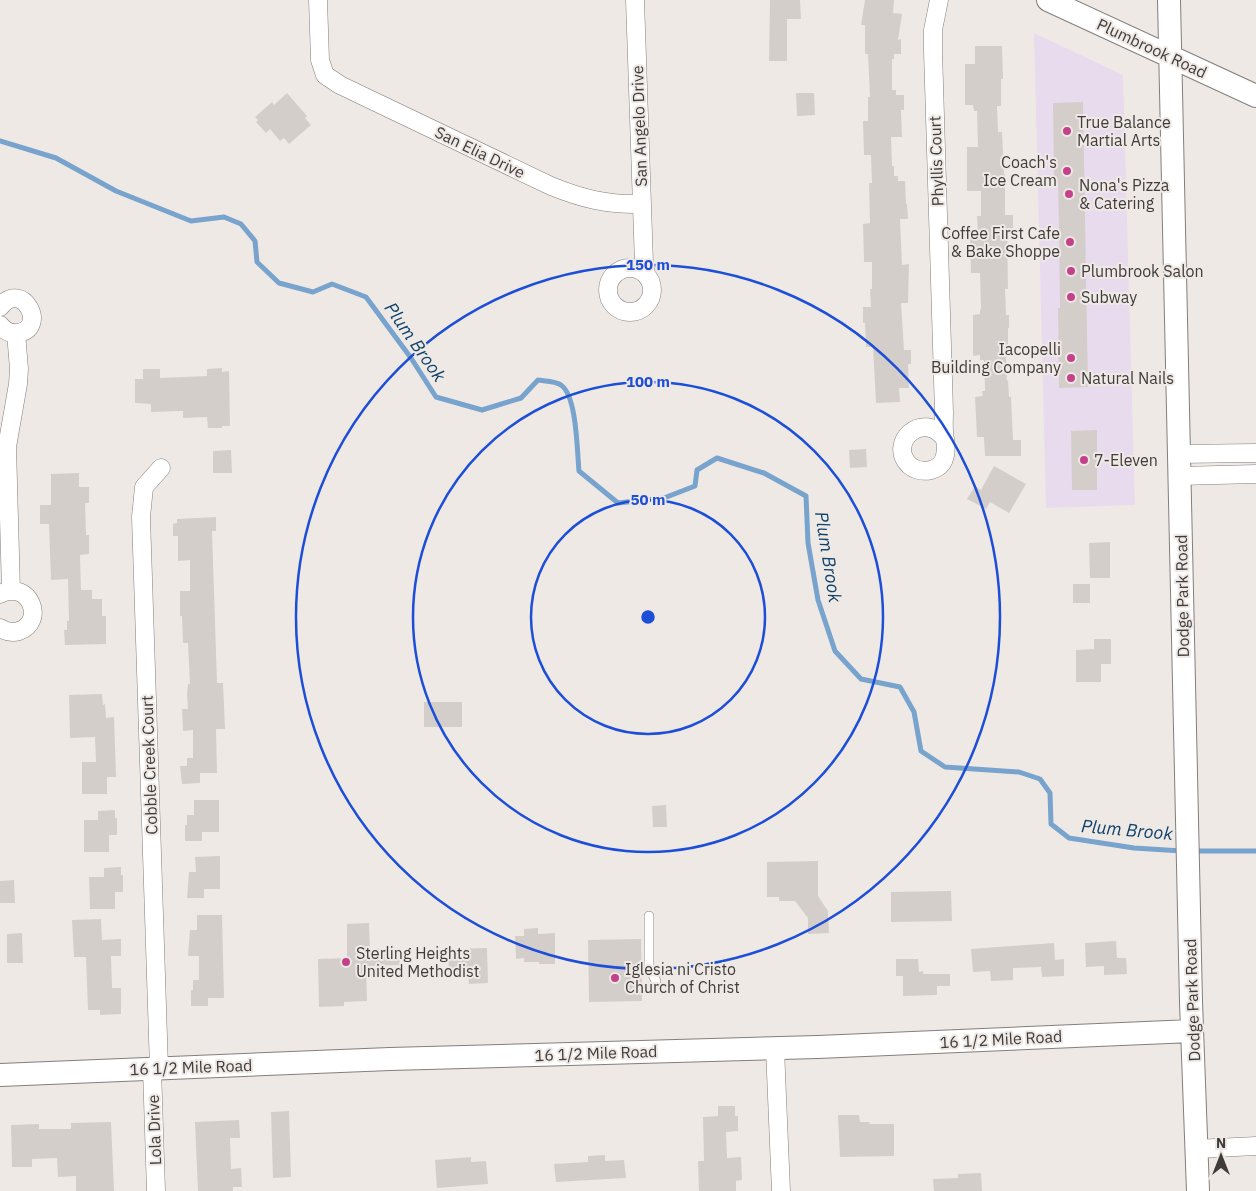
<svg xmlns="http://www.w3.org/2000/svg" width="1256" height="1191" viewBox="0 0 1256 1191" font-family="'IBM Plex Sans',sans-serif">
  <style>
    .commercial { fill: #e9dbee }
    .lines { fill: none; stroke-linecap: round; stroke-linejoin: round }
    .stream { stroke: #77a3cd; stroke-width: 5 }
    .building { fill: #d4cecb }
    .service-casing { stroke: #847e7c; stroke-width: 10 }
    .minor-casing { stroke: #847e7c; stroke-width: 19 }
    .tertiary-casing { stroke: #847e7c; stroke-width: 24 }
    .service { stroke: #fff; stroke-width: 9 }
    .minor { stroke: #fff; stroke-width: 18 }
    .tertiary { stroke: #fff; stroke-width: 22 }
    .ring { fill: none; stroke: #1d4ed8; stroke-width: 2.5 }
    .poi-dot { fill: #c4428a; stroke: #efe9e6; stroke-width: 2 }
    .labels { text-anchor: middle; stroke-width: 4; stroke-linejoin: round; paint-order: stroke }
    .street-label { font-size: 16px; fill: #3f3c3b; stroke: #efe9e6 }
    .poi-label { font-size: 16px; fill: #3f3c3b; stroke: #efe9e6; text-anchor: start }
    .water-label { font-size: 18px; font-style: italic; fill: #0e426a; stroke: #efe9e6 }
    .centre { fill: #1d4ed8; stroke: #efe9e6; stroke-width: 2.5 }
    .ring-label { font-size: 15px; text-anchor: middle; font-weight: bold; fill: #1d4ed8; stroke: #efe9e6; stroke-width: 4; stroke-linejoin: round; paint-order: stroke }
  </style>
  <rect width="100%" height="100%" fill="#efe9e6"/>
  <!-- commercial -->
  <path class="commercial" d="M 1034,33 L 1123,75 L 1135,505 L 1046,508 Z"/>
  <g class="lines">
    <!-- stream -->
    <path class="stream" d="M 0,141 L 56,158 L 116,191 L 191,221 L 224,217 L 241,224 L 255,241 L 257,262 L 279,283 L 313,292 L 332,284 L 366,297 L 411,358 L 436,397 L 482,410 L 521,398 L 538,380 C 544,381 556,381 561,385 C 577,396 577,451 579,471 L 618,503 L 664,498 L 695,486 L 697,470 L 717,458 L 764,473 L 806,496 L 808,543 L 818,600 L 835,651 L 861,679 L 900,687 L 914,712 L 921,751 L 945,767 L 1019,772 L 1040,779 L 1050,793 L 1051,824 L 1069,838 L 1134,848 L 1182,851
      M 1193,851 L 1256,851"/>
  </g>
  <!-- building -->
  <path class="building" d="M 770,0 L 800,0 L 801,19 L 787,19 L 787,61 L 769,61 Z
    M 865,0 L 894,0 L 893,13 L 902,14 L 898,40 L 901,39 L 901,54 L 894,54 L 894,59 L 892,59 L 892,90 L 896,90 L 896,95 L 904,95 L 904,110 L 901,110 L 902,137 L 891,137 L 892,166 L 894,166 L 894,176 L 898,176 L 898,181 L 905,181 L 906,204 L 907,204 L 908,219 L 900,219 L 902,265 L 909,264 L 908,303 L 901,303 L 904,350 L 911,350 L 911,364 L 908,364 L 909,388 L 899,388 L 900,402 L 876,403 L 873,347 L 866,347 L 865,323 L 863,323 L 863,307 L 871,307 L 870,289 L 872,289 L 872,262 L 864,262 L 863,224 L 870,223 L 869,183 L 872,183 L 871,155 L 864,155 L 863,121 L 868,121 L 868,97 L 870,97 L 868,54 L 865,54 L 865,25 L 861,25 Z
    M 975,46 L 1002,46 L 1003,79 L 1001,79 L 1001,106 L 997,106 L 998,132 L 1002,132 L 1004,174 L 1005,174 L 1005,215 L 1013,215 L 1013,229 L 1007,229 L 1008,289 L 1005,289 L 1006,315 L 1009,315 L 1009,328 L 1008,328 L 1008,354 L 1006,354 L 1007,381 L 1008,380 L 1009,397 L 1011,397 L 1013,440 L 1021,440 L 1021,456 L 985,456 L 984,437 L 977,437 L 975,397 L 983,396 L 982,391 L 985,391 L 984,360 L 980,360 L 980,355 L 973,356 L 973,315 L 980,314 L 980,310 L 981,309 L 980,273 L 971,273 L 970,233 L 978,233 L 977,216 L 981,216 L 981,191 L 967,191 L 967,147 L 978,147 L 977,111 L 974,111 L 973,105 L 965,105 L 965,64 L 975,64 Z
    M 287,93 L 307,116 L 305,118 L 311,125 L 289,144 L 284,138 L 280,141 L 270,129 L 266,133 L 256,122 L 258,120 L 255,117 L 272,102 L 274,105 Z
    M 796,93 L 814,93 L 815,115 L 797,116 Z
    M 1083,102 L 1088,387 L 1059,388 L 1058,308 L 1060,308 L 1059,228 L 1058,183 L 1054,183 L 1053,103 Z
    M 222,368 L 222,372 L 229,371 L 230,426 L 222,426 L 222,428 L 208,428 L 207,417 L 183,418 L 183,411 L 151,412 L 151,404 L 135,403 L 135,379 L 143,379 L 143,369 L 160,369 L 160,378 L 207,376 L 207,369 Z
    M 1097,430 L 1097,490 L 1072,490 L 1071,431 Z
    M 866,449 L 867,467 L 850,468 L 849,450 Z
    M 231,450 L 232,473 L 213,473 L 213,451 Z
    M 994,466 L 1026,484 L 1009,513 L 990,502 L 986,509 L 967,499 L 975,486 L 981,490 Z
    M 79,473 L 79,487 L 89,487 L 89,503 L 85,503 L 86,535 L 89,535 L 89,554 L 80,555 L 81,590 L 92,590 L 92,599 L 102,599 L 102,616 L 106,616 L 106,644 L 65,645 L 64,630 L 67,630 L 67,621 L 69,621 L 68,579 L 51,580 L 49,524 L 40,524 L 40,505 L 51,505 L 51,474 Z
    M 216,517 L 216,531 L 212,531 L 217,683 L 223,683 L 225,729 L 216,729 L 217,773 L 200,773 L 200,783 L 182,784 L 180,766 L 187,766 L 187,758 L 193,758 L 193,730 L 183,731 L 182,709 L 188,709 L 187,694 L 188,684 L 190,684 L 188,643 L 183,643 L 182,616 L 180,616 L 180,591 L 190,591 L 190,560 L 178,561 L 178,536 L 173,536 L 173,524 L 177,523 L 177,519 Z
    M 1110,542 L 1110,578 L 1090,578 L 1089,543 Z
    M 1073,584 L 1090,584 L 1090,603 L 1073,603 Z
    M 1094,639 L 1111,639 L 1111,664 L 1101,664 L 1101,682 L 1076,682 L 1076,650 L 1094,649 Z
    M 102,694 L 103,705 L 105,704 L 106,718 L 114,717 L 116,777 L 107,777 L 107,794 L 82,794 L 82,762 L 96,762 L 95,737 L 70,738 L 69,695 Z
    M 424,702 L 462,702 L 462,727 L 424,727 Z
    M 194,800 L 219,800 L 219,832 L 202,832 L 202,841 L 185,841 L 185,825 L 187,825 L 187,815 L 194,815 Z
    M 666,805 L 667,827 L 653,827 L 652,806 Z
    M 115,810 L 115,818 L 117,818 L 117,835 L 109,835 L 109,852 L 84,852 L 84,820 L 98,820 L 98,811 Z
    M 220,856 L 220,889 L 204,889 L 204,898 L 187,898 L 189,872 L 196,872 L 195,857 Z
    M 818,861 L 818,896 L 828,911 L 829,933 L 808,934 L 808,918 L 795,901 L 779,901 L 779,897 L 767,897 L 767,862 Z
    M 121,867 L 121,875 L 123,875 L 123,892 L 115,892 L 115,909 L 90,909 L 89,877 L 104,877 L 104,868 Z
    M 14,880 L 15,903 L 0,903 L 0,881 Z
    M 951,891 L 952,921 L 891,922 L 891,892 Z
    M 197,915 L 222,915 L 224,998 L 208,998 L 208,1006 L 191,1006 L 191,990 L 193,990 L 193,980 L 199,980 L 199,956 L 188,956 L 190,930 L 197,930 Z
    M 101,919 L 102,940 L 121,939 L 121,956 L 111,956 L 112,988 L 121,988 L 121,1014 L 100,1015 L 100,1010 L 88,1010 L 86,957 L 74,957 L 72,920 Z
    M 369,923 L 370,949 L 399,948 L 400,965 L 366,966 L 367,1001 L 344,1002 L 344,1006 L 319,1007 L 318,959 L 347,958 L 347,924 Z
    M 538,928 L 538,934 L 555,933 L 555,964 L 539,964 L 539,962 L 524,962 L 524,958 L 516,959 L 515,936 L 524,936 L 524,929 Z
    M 22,933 L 23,963 L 7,963 L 7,934 Z
    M 641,939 L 642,1001 L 589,1002 L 588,940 Z
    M 1116,941 L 1117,958 L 1126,958 L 1127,974 L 1104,975 L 1104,966 L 1086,967 L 1085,943 Z
    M 1054,943 L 1055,960 L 1064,959 L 1064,976 L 1042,977 L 1041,967 L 1013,968 L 1013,980 L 991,981 L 990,971 L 973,972 L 971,949 Z
    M 487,948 L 488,983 L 469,984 L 468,976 L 449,977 L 448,949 Z
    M 896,959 L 918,959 L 919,972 L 923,971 L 923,974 L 950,974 L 950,986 L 937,986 L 937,995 L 903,996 L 903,976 L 896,976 Z
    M 718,1106 L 735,1106 L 735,1116 L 738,1116 L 738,1131 L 726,1132 L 727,1158 L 741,1157 L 742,1180 L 736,1181 L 736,1191 L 699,1191 L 698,1161 L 704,1161 L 703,1117 L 718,1116 Z
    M 289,1111 L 291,1177 L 273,1178 L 271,1112 Z
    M 838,1115 L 859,1115 L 860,1122 L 869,1122 L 870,1124 L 894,1124 L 894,1156 L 840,1157 Z
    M 239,1120 L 240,1138 L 230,1138 L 231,1169 L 241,1168 L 242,1187 L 233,1187 L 233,1191 L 198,1191 L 195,1122 Z
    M 111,1122 L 114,1191 L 76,1191 L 76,1176 L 58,1177 L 57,1158 L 32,1159 L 32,1167 L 12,1167 L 11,1125 L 39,1124 L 39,1129 L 71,1129 L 71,1123 Z
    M 605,1155 L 605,1161 L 624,1160 L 626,1178 L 556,1182 L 554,1164 L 588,1162 L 588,1156 Z
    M 471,1157 L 471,1162 L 486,1161 L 488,1184 L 437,1188 L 435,1160 Z
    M 981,1173 L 982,1191 L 934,1191 L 933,1179 L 958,1178 L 958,1174 Z"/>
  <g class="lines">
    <defs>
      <path id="service" d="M 649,916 L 649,967 L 656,981"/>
      <path id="minor" d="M 318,0 L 320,60 L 325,75 L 340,85 L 551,186 C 583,199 608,205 642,204
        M 635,0 L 644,264 L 646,274
        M 939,0 L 933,30 L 933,51 L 944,412 C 944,421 943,431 945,439 C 947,453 946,466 931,470 C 923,472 915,470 909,465 C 887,443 923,409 945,439
        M608 290a22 22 0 1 1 44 0a22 22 0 1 1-44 0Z
        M 0,307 C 23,278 49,330 17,333 C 9,334 4,330 0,325
        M 1178,454 L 1256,453
        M 1179,476 L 1256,474
        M 11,591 L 7,447 L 18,384 L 19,369 L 16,333
        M 0,628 C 6,632 12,633 19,631 C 46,622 30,579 0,594
        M 775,1049 L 781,1191
        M 159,1068 L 141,517 L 144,487 L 161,468
        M 152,1069 L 156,1191
        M 1196,1149 L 1256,1146"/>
      <path id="tertiary" d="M 1048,0 L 1256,96
        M 1169,0 L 1191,1002 L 1198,1191
        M 0,1075 L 390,1059 L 818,1047 L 1192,1031"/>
    </defs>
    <!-- service casing -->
    <use href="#service" class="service-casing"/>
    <!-- minor casing -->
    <use href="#minor" class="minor-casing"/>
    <!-- tertiary casing -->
    <use href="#tertiary" class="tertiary-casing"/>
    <!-- service -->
    <use href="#service" class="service"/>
    <!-- minor -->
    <use href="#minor" class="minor"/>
    <!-- tertiary -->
    <use href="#tertiary" class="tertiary"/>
  </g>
  <!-- distance rings -->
  <g class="ring">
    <circle cx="648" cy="617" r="117"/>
    <circle cx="648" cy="617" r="235"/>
    <circle cx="648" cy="617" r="352"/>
  </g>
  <!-- markers -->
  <g class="poi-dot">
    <circle cx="1067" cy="131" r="5"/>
    <circle cx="1067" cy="171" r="5"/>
    <circle cx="1069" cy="194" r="5"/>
    <circle cx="1070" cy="242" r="5"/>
    <circle cx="1071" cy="271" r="5"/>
    <circle cx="1071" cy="297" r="5"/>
    <circle cx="1071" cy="358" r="5"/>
    <circle cx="1071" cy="378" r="5"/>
    <circle cx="1084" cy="460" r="5"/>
    <circle cx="346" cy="962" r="5"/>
    <circle cx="615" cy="978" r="5"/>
  </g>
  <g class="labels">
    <!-- street labels -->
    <g class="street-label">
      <text transform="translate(1152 48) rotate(25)" y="6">Plumbrook Road</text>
      <text transform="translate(639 126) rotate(-92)" y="6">San Angelo Drive</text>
      <text transform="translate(480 152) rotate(26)" y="6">San Elia Drive</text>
      <text transform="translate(936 161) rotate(-92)" y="6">Phyllis Court</text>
      <text transform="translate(1182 596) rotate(-91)" y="6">Dodge Park Road</text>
      <text transform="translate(149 765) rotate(-92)" y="6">Cobble Creek Court</text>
      <text transform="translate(1192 1000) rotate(-92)" y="6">Dodge Park Road</text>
      <text transform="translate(1001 1039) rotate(-3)" y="6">16 1/2 Mile Road</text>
      <text transform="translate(596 1053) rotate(-2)" y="6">16 1/2 Mile Road</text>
      <text transform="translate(191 1067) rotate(-2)" y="6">16 1/2 Mile Road</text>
      <text transform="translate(154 1130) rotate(-92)" y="6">Lola Drive</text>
    </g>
    <!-- poi labels -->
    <g class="poi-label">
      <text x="1077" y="128">True Balance<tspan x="1077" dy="18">Martial Arts</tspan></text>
      <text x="1057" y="168" text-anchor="end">Coach's<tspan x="1057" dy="18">Ice Cream</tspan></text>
      <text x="1079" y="191">Nona's Pizza<tspan x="1079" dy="18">&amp; Catering</tspan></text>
      <text x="1060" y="239" text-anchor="end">Coffee First Cafe<tspan x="1060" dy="18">&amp; Bake Shoppe</tspan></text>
      <text x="1081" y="277">Plumbrook Salon</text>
      <text x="1081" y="303">Subway</text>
      <text x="1061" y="355" text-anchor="end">Iacopelli<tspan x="1061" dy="18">Building Company</tspan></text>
      <text x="1081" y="384">Natural Nails</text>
      <text x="1094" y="466">7-Eleven</text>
      <text x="356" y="959">Sterling Heights<tspan x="356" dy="18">United Methodist</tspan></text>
      <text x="625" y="975">Iglesia ni Cristo<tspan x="625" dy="18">Church of Christ</tspan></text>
    </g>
    <!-- water labels -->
    <g class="water-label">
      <text transform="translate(415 342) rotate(55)" y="6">Plum Brook</text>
      <text transform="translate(828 557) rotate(81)" y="6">Plum Brook</text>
      <text transform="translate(1127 830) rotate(5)" y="6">Plum Brook</text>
    </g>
  </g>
  <circle cx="648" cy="617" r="8" class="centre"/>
  <g class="ring-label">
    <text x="648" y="270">150 m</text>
    <text x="648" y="387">100 m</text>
    <text x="648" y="505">50 m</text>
  </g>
  <!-- north arrow -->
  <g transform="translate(1221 1156)" stroke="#efe9e6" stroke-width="4" paint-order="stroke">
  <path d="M0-4L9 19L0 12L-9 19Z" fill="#3f3c3b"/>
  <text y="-8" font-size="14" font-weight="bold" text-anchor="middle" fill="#3f3c3b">N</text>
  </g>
</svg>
